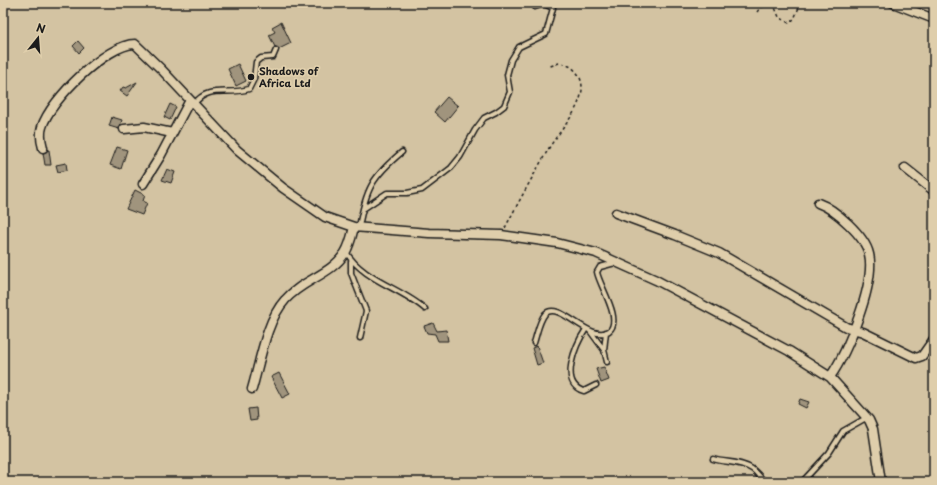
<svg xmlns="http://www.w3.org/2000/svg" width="937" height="485" viewBox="0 0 937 485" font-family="'Playpen Sans',sans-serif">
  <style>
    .building { fill: #a0947d; stroke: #1c1c1c }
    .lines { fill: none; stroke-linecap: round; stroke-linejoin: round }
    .lane-casing { stroke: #1c1c1c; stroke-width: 7 }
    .street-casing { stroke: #1c1c1c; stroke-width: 11 }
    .path { stroke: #1c1c1c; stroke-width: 1.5; stroke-dasharray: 3 3; stroke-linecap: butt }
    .lane { stroke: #dfceab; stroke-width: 4 }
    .street { stroke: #dfceab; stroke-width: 8 }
    .poi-dot { fill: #1c1c1c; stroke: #dfceab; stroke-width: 1.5 }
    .labels { text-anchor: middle; stroke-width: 3.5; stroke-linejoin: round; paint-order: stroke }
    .poi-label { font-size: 10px; font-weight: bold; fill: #1c1c1c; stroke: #dfceab; text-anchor: start }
  </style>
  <rect width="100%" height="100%" fill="#d3c3a2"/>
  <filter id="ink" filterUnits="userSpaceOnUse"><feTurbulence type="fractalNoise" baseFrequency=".025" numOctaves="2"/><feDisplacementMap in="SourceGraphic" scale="8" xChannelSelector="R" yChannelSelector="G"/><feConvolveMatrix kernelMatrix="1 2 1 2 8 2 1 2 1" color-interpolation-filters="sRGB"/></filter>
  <g filter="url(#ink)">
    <!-- building -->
    <path class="building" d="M 281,22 L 291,43 L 279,49 L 275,47 L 269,35 L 275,32 L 272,27 Z
      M 78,41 L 84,48 L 79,53 L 73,46 Z
      M 238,64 L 246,81 L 236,86 L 228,69 Z
      M 137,82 L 127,96 L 120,91 L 123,87 L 126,88 Z
      M 447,97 L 458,106 L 445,122 L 434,112 Z
      M 170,104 L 176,107 L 170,120 L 164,117 Z
      M 112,117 L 122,120 L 119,129 L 109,126 Z
      M 117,147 L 127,150 L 121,169 L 110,165 Z
      M 49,150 L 51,165 L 45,165 L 43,153 Z
      M 66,163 L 67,170 L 58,172 L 56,165 Z
      M 167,169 L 175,172 L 171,183 L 162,180 Z
      M 135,190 L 145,195 L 143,201 L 147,203 L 142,215 L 126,209 Z
      M 433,323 L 437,331 L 446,330 L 448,341 L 438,341 L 435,334 L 427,333 L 424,326 Z
      M 537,346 L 543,363 L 537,365 L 532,348 Z
      M 604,367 L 609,380 L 601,383 L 596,369 Z
      M 279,373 L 290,394 L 282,398 L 271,377 Z
      M 800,399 L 809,402 L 806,408 L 798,404 Z
      M 256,408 L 257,420 L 250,421 L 248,409 Z"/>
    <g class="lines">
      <defs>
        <path id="lane" d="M 194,104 C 209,84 227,96 249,89 L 254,79 L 256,62 L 261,58 L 273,57 L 276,50
          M 363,209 L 387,193 L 407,193 L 422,190 L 451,168 L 460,157 L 475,130 L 484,118 L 496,112 L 504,106 L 510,92 L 507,75 L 511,60 L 519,47 L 546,34 L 553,8 L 544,4 L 535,7
          M 359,227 C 366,189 372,177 402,152
          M 346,252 C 363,280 401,288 425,309
          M 351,261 L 351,273 L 366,311 L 360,338
          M 586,329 C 576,344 558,384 584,391 L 596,385
          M 590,331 L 604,350
          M 606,332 L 604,350 L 607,362
          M 534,343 C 537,334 539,321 545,314 C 559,299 590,344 609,331 C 623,320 599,285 597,272 L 600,267 L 615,263
          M 713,459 C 726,463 740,461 752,469 C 757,472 760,478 765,482
          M 802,482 L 829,453 L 843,431 L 866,418"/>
        <path id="street" d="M 893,3 L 934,19
          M 124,129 L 144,127 L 172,133
          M 43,148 C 41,141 40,133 42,127 C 50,100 107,44 135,44 L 162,70 L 237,150 L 283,188 L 325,217 L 354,227 L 429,233 L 501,235 L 557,243 L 596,253 L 656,280 L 789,351 L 830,377 L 869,420 L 873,429 L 881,482
          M 905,168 L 934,191
          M 143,184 L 161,155 L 190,100
          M 818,203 C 835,209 865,236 869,254 C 876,283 847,353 830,377
          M 616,213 L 675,235 L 719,253 L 846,327 L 863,332 L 916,358 L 922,356 L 934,339
          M 252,389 C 260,362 266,321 285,300 C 302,280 331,275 345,253 C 350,245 352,235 354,227
          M 3,481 L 4,482"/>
      </defs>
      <!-- lane casing -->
      <use href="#lane" class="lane-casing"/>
      <!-- street casing -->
      <use href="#street" class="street-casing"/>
      <!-- path -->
      <path class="path" d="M 773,3 L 779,17 L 789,23 L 794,19 L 801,3
        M 757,12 L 760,8 L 770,3
        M 505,228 C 519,201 534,174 549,148 C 560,130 579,112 582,90 C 583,76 573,64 559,63 L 548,67"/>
      <!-- lane -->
      <use href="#lane" class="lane"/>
      <!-- street -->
      <use href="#street" class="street"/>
    </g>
  </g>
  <!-- markers -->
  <circle class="poi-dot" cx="251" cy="77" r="4"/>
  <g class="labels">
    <!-- poi labels -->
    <g class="poi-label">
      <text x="259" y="75">Shadows of<tspan x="259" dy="12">Africa Ltd</tspan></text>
    </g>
  </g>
  <!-- margin -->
  <rect width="937" height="485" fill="none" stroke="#dfceab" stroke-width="16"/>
  <rect x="8" y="8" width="921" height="469" fill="none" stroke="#1c1c1c" stroke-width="1.5" filter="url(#ink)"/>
  <!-- north arrow -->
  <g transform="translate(38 38) rotate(17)" stroke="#dfceab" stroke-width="3" paint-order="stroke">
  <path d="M0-3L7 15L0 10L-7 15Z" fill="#1c1c1c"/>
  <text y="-6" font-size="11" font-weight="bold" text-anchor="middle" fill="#1c1c1c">N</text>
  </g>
</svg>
